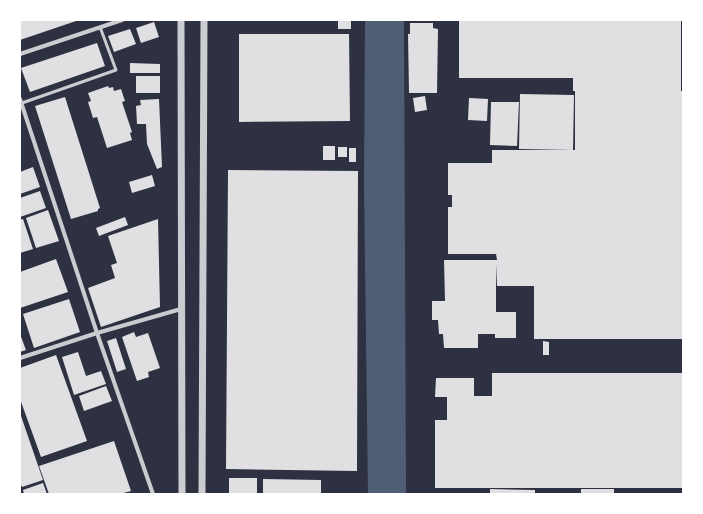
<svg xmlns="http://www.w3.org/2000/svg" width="703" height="514" viewBox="0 0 703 514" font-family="Karla,sans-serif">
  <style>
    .water { fill: #4f5d75 }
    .building { fill: #e0e0e3 }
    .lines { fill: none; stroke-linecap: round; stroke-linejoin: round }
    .service { stroke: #caccd0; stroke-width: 3 }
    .minor { stroke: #caccd0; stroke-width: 4 }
    .tertiary { stroke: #caccd0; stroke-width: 7 }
  </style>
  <rect width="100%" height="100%" fill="#2d3142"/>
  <!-- water -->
  <path class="water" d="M 365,20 L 404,20 L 406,494 L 368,494 L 364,186 Z"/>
  <!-- building -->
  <path class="building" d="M 20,20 L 79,20 L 20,40 Z
    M 338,20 L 351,20 L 351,29 L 338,29 Z
    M 459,20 L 681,20 L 681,91 L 683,91 L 683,339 L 534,339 L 534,286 L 497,286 L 496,264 L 496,312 L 516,312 L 516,338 L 495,338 L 495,334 L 478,334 L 478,348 L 444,348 L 443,334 L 439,334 L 438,320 L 432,320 L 432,301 L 445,301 L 444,260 L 497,260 L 496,254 L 448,254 L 448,207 L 452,207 L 452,195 L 448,195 L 448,163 L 492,163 L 492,150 L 575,150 L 575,91 L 573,91 L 573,78 L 459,78 Z
    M 154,22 L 159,37 L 141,43 L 136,28 Z
    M 410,23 L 433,23 L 433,28 L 438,29 L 437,93 L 409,93 L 408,34 L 410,34 Z
    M 130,29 L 136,44 L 114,52 L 108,36 Z
    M 239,34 L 349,34 L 350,121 L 239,122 Z
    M 97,43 L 105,66 L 30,92 L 21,68 Z
    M 130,63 L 160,64 L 160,73 L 130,73 Z
    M 136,76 L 160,76 L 160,93 L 136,93 Z
    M 108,86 L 109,88 L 113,87 L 114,91 L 121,89 L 125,101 L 122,102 L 132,132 L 130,133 L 132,140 L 107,148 L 97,117 L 93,118 L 88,102 L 91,101 L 88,93 Z
    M 520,94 L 574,95 L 573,150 L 519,149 Z
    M 425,96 L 427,110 L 415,112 L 413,98 Z
    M 65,97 L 100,208 L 98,209 L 98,211 L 71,219 L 35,106 Z
    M 469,98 L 488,99 L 487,121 L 468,120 Z
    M 159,99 L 162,167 L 157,169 L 147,144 L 146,124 L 137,124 L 136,106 L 141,105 L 140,100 Z
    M 491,102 L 519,102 L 517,146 L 490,145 Z
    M 323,146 L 335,146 L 335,160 L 323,160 Z
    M 338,147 L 347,147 L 347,157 L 338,157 Z
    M 349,148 L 356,148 L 356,162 L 349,162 Z
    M 33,167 L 40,187 L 20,194 L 20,172 Z
    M 228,170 L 358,171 L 357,471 L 226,469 Z
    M 152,175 L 155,186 L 132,193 L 129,182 Z
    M 40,191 L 46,208 L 20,217 L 20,198 Z
    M 48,210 L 59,241 L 36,248 L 26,218 Z
    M 125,217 L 128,225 L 99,236 L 96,228 Z
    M 23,219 L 33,249 L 20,253 L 20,220 Z
    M 158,219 L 160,307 L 101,327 L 88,288 L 115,278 L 111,265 L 117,263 L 108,236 Z
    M 56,259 L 68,292 L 20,308 L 20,272 Z
    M 69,299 L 80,332 L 34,348 L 23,314 Z
    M 134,332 L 136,337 L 148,333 L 160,368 L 148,372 L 149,377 L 137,381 L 122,337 Z
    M 20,334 L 26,350 L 20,352 Z
    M 116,338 L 126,369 L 117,372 L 107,341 Z
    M 543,341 L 549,342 L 549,355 L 543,355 Z
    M 78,352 L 86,376 L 101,371 L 106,384 L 74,395 L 62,357 Z
    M 56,355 L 87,441 L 41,457 L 20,399 L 20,368 Z
    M 492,373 L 683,373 L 683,488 L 435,488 L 435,420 L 447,420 L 447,397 L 435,397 L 436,378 L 474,378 L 474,396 L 492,396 Z
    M 106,386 L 112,401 L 84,411 L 79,396 Z
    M 20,413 L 43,480 L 22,487 L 20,483 Z
    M 114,441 L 131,491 L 120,494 L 49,494 L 39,466 Z
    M 229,478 L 257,478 L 257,494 L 229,494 Z
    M 263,479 L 321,480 L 321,494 L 263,494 Z
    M 43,483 L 47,494 L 24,494 L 23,490 Z
    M 490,489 L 535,490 L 535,494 L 490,494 Z
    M 581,489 L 614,489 L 614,494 L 581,494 Z"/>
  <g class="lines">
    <!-- service -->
    <path class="service" d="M 22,103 L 116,70 L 100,27"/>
    <!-- minor -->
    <path class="minor" d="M 20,54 L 122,20
      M 20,99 L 97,333 L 153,494
      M 20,358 L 97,333 L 181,309"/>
    <!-- tertiary -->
    <path class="tertiary" d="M 181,20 L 182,494
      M 202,494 L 204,20"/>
  </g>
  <!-- border -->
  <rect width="703" height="514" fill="none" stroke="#ffffff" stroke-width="42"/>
</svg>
